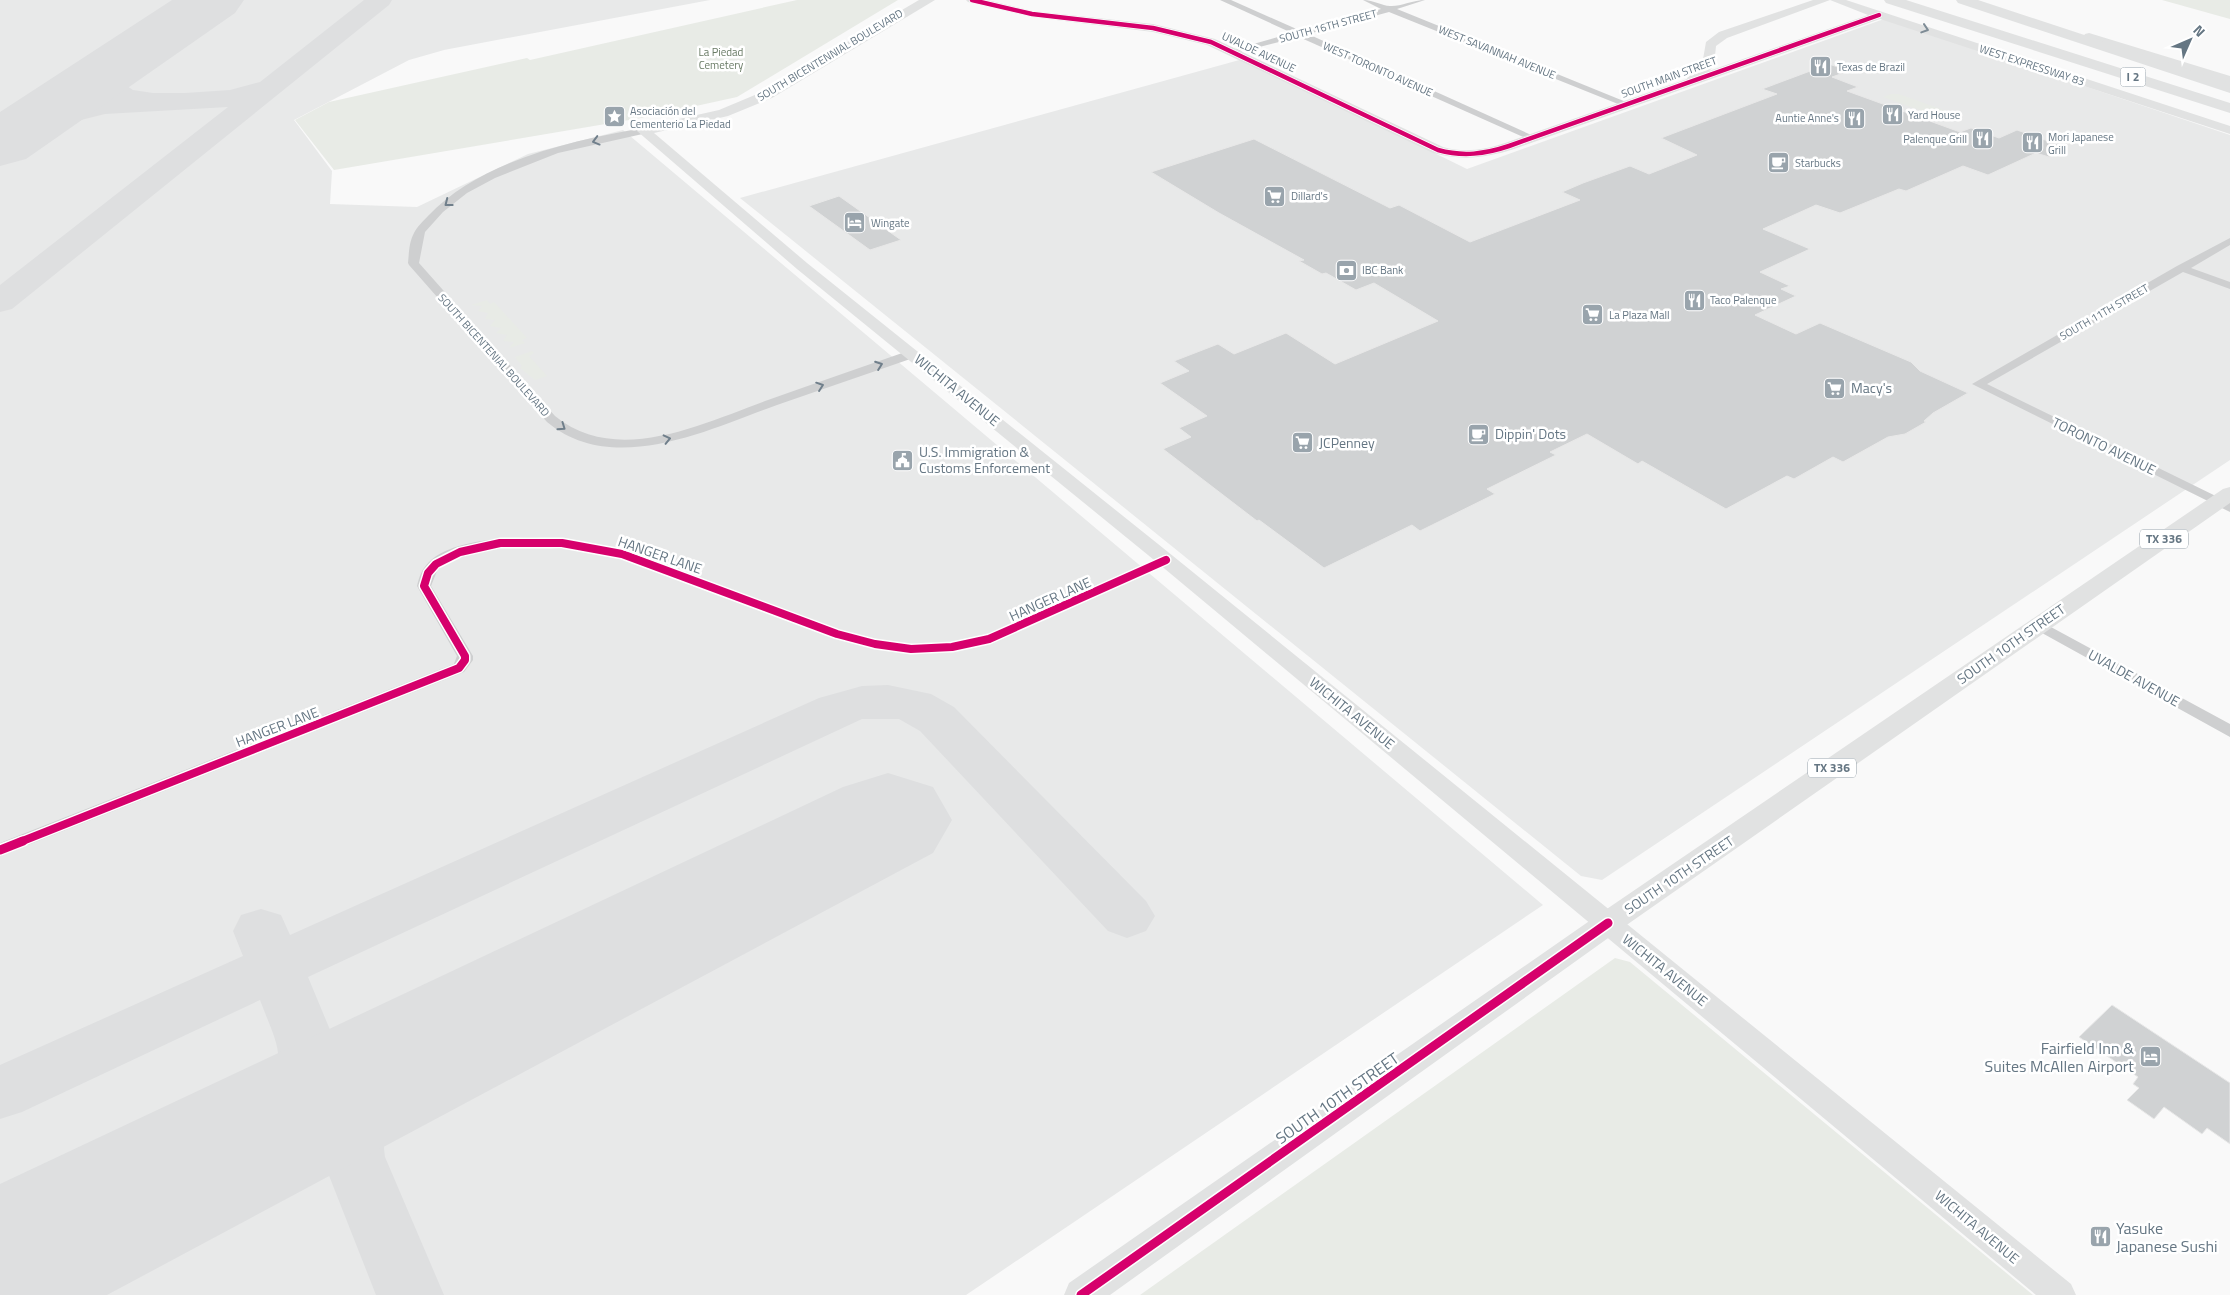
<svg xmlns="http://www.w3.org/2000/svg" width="2230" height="1295" viewBox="0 0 2230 1295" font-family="'Titillium Web',sans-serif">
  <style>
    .built { fill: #e8e9e9 }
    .green { fill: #e8ebe6 }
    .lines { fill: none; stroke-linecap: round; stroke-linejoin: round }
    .taxiway { fill: #dedfe0; fill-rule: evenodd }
    .runway { fill: #dedfe0; fill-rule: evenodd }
    .building { fill: #d0d2d3; stroke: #e8e8e8 }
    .street { fill: #cecfd0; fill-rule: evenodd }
    .secondary { fill: #e1e2e2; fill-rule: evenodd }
    .primary { fill: #e1e2e2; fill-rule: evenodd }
    .highway { fill: #e1e2e2; fill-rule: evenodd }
    .cycleway-far2-casing { stroke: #fff; stroke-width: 6 }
    .cycleway-far1-casing { stroke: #fff; stroke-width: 11 }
    .cycleway-casing { stroke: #fff; stroke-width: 12 }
    .cycleway-far2 { stroke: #d6006c; stroke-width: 4.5 }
    .cycleway-far1 { stroke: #d6006c; stroke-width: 8 }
    .cycleway { stroke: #d6006c; stroke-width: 9 }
    .oneway { stroke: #7e8c96 }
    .oneway2 { stroke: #707f8b }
    .labels { text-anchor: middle; stroke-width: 5; stroke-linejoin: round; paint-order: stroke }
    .far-street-label { font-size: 11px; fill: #657683; stroke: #fff }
    .far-park-label { font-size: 11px; fill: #687a64; stroke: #fff }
    .far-poi-label { font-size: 11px; fill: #657683; stroke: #fff; text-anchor: start }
    .shield { fill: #fff; stroke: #939fa8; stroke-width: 1 }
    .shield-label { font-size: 12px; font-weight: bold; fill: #657683 }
    .poi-label { font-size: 14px; fill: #657683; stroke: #fff; text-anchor: start }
    .street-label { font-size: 14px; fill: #657683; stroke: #fff }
    .near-poi-label { font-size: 16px; fill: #657683; stroke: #fff; text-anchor: end }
    .near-street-label { font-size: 16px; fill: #657683; stroke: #fff }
  </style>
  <rect width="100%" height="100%" fill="#f9f9f9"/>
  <!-- built -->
  <path class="built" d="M 0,0 L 710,0 L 444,50 L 409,60 L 294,120 L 332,171 L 330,204 L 417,207 L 528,154 L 623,130 L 1543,905 L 966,1295 L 0,1295 Z
    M 1884,19 L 2230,135 L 2230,460 L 1602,880 L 1581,876 L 740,198 L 1243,59 L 1467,169 Z"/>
  <!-- green -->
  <path class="green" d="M 797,0 L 898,0 L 737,97 L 641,118 L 334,170 L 295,120 L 329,102 L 527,58 L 530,60 Z
    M 2162,0 L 2230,0 L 2230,19 Z
    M 1891,94 L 1899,94 L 1949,112 L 1946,113 L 1949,115 L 1942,118 L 1883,97 Z
    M 487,300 L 490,304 L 494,302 L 527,338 L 522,340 L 525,343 L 509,348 L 514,342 L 503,341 L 507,335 L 496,333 L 501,328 L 490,326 L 495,320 L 485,319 L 488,313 L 478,311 L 482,306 L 471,305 Z
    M 532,351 L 534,353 L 529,356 L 547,376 L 535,380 L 520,368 L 522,366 L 515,357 Z
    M 1615,958 L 1630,962 L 2033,1295 L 1140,1295 Z"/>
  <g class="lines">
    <!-- taxiway -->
    <path class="taxiway" d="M 364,0 L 392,0 L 389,5 L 12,309 L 0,312 L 0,285 L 228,107 L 105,114 L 65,124 L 8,148 L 0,146 L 0,132 L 45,112 L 106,97 L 97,88 L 95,77 C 105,63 111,53 130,57 L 133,63 L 123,77 L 124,84 L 133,90 L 153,93 L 185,93 L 230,90 L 260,82 Z
      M 888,685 L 931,694 L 954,707 L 1146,901 L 1155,916 L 1146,931 L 1127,938 L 1108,931 L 920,731 L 899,719 L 862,719 L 308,977 L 338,1049 L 336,1078 L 323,1106 L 329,1108 C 342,1081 381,1035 413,1033 C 419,1032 429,1038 435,1040 L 444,1058 C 441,1063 439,1071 435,1076 C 431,1081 424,1084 419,1088 C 391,1110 380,1119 385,1157 L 444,1295 L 376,1295 L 328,1173 L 313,1159 L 286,1160 L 241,1173 L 219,1165 L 210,1145 L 219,1125 C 230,1121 241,1111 250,1103 C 295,1067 277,1046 260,1000 L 22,1112 L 0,1119 L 0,1065 L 243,956 L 233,931 L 241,915 L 261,909 L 281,915 L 290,935 L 819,698 L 862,686 Z"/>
    <!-- runway -->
    <path class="runway" d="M 172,0 L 244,0 L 235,13 L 26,159 L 0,166 L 0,112 Z
      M 888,773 L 933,787 L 952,820 L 933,853 L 107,1295 L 0,1295 L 0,1184 L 843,787 Z"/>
  </g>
  <!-- building -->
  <path class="building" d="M 1829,64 L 1849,71 L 1832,77 L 1858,87 L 1847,91 L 1960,132 L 1971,128 L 1999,138 L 2017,130 L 2068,148 L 2049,157 L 2036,153 L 1988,175 L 1963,166 L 1906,191 L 1899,189 L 1840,213 L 1816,205 L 1763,229 L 1810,249 L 1760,272 L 1790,286 L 1781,289 L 1796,296 L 1755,315 L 1796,334 L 1820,323 L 1911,362 L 1920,371 L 1968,393 L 1933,413 L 1924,421 L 1926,422 L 1905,434 L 1888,437 L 1843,462 L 1833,457 L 1794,479 L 1787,476 L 1726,509 L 1642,461 L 1638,464 L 1587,434 L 1550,452 L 1556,455 L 1487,489 L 1495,494 L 1420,531 L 1412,525 L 1324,568 L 1259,520 L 1257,521 L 1163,449 L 1191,437 L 1179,428 L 1207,416 L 1160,383 L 1189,371 L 1174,361 L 1218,344 L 1234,354 L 1286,333 L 1335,364 L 1438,321 L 1374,283 L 1356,290 L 1326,273 L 1322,274 L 1299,261 L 1304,260 L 1219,213 L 1151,172 L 1254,139 L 1390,208 L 1399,205 L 1470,242 L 1580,200 L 1562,192 L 1583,183 L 1630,166 L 1649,174 L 1697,155 L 1661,138 L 1777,94 L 1762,89 Z
    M 839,196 L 901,240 L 870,250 L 809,206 Z
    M 2112,1005 L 2230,1083 L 2230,1144 L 2207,1128 L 2202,1134 L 2164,1107 L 2154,1119 L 2127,1100 L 2139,1088 L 2133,1084 L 2138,1077 L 2079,1037 Z"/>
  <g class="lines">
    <!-- street -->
    <path class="street" d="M 1220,0 L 1231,0 L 1301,31 L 1381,9 L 1363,0 C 1374,0 1382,6 1390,6 C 1399,7 1413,0 1425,0 L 1397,9 L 1631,104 L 1623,106 L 1389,12 L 1308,34 L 1538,138 L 1530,140 L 1299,37 L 1232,54 L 1232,50 L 1292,33 Z
      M 644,128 L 647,129 L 647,133 L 558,153 L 495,178 L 467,193 L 443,212 L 425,232 L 419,263 L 555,416 C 617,467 704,423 768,400 C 814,384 861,367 908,351 L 916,351 L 916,357 C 870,373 823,389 777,405 C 708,430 613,477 547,422 L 409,265 L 408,263 C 409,253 409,242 414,233 C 417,227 423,221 428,216 C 479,161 573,140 644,128 Z
      M 2230,238 L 2230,245 L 2191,268 L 2230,282 L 2230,289 L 2183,272 L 1987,384 L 2230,503 L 2230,512 L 1972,384 L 2177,266 Z
      M 541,538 L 582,542 L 627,551 L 842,630 L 875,639 L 911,644 L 952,642 L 985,635 L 1161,557 L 1171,557 L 1173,560 L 1171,563 L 994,642 L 952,652 L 911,654 L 875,649 L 832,637 L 618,557 L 582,550 L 520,546 L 481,550 L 444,564 L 437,571 L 431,586 L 473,656 L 473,660 L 464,672 L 0,856 L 0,843 L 454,664 L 457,656 L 417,586 C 419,577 422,569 429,562 C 452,539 510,537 541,538 Z
      M 2038,620 L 2230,724 L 2230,737 L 2033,628 L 2031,625 L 2033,622 Z"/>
    <!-- secondary -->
    <path class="secondary" d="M 919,0 L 935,0 L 772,98 L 728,116 L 654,133 L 807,263 L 1173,556 L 2071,1284 L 2076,1295 L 2036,1295 L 1159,564 L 797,269 L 637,131 L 639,128 L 719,110 L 762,92 Z
      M 966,0 L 987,0 L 1032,11 L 1153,24 L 1215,39 L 1443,147 C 1464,153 1484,150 1505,143 L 1687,79 L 1688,75 L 1702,65 L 1706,42 L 1719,32 L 1813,0 L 1846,0 L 2230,126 L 2230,134 L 1880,19 L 1514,149 C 1486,158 1462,161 1433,153 L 1207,45 L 1153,32 L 1032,17 L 968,2 ZM 1830,0 L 1868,15 L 1709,71 L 1714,66 L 1716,46 L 1727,38 Z
      M 2089,33 L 2230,76 L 2230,84 L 2085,40 L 2083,37 L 2085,34 Z"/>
    <!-- primary -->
    <path class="primary" d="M 2230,487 L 2230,503 L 1618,931 L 1110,1295 L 1064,1295 L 1069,1283 L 1598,915 L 2223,489 Z"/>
    <!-- highway -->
    <path class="highway" d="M 1884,0 L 1906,0 L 2230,103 L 2230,113 L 1886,3 Z
      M 1956,0 L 1978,0 L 2230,83 L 2230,93 L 1958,3 Z"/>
    <defs>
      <path id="cycleway-far2" d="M 972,0 L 1032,14 L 1153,28 L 1211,42 L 1438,150 C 1463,157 1485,154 1509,146 L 1879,15"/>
      <path id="cycleway-far1" d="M 20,842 L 459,668 L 465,660 L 465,656 L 424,586 L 428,573 L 436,564 L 460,552 L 500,543 L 562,543 L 622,554 L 837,634 L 875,644 L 911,649 L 952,647 L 989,639 L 1166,560"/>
      <path id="cycleway" d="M 0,850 L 23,841
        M 1081,1295 L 1608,923"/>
    </defs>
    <!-- cycleway-far2 casing -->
    <use href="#cycleway-far2" class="cycleway-far2-casing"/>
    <!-- cycleway-far1 casing -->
    <use href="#cycleway-far1" class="cycleway-far1-casing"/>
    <!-- cycleway casing -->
    <use href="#cycleway" class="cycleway-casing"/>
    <!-- cycleway-far2 -->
    <use href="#cycleway-far2" class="cycleway-far2"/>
    <!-- cycleway-far1 -->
    <use href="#cycleway-far1" class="cycleway-far1"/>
    <!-- cycleway -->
    <use href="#cycleway" class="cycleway"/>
  </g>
  <!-- one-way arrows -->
  <defs><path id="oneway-chevron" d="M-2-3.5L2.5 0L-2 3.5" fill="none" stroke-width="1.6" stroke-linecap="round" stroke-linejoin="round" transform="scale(1.25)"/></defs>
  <use class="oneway" href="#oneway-chevron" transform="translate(1925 29) rotate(18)"/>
  <g class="oneway2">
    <use href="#oneway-chevron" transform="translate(596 141) rotate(165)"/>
    <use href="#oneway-chevron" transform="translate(448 203) rotate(142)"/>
    <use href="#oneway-chevron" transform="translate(879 365) rotate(-20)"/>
    <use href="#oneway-chevron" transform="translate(820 386) rotate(-19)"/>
    <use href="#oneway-chevron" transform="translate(562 427) rotate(35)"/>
    <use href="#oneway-chevron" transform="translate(667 439) rotate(-13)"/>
  </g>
  <!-- icons -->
  <defs>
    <symbol id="restaurant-square" viewBox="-11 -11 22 22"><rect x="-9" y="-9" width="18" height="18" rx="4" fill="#99a4ac" stroke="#fff"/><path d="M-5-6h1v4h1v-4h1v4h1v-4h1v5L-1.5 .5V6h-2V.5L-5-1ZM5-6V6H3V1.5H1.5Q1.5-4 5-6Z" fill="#fff"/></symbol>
    <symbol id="sight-square" viewBox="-11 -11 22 22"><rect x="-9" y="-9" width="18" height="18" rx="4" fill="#99a4ac" stroke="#fff"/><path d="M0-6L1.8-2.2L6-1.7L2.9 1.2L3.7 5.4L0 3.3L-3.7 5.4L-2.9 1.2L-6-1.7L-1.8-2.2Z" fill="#fff"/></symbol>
    <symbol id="cafe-square" viewBox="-11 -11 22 22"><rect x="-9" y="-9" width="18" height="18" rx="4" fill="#99a4ac" stroke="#fff"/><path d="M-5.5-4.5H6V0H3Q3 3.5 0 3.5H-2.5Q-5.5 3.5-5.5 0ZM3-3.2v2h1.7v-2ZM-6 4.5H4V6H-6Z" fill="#fff"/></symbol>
    <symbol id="supermarket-square" viewBox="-11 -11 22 22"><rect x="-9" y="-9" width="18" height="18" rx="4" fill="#99a4ac" stroke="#fff"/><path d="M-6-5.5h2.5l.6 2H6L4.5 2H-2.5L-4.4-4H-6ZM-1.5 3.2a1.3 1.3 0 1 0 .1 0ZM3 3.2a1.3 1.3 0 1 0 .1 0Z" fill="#fff"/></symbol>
    <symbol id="hotel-square" viewBox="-11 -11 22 22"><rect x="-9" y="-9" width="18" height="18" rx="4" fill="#99a4ac" stroke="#fff"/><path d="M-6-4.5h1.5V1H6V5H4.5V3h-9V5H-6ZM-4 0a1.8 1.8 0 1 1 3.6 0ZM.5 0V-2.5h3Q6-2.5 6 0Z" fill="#fff"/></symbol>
    <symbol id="bank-square" viewBox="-11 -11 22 22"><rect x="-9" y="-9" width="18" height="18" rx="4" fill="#99a4ac" stroke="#fff"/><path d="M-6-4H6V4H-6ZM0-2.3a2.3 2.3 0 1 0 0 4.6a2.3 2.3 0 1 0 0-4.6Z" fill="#fff"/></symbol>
    <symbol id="civic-square" viewBox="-11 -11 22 22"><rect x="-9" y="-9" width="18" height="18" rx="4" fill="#99a4ac" stroke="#fff"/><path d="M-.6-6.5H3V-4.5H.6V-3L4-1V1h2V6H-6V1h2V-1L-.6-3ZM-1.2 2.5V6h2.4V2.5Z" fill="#fff"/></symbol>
  </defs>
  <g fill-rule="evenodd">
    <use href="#restaurant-square" x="1808" y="54" width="25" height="25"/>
    <use href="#restaurant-square" x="1880" y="102" width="25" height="25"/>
    <use href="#sight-square" x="602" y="104" width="25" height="25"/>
    <use href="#restaurant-square" x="1842" y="106" width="25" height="25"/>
    <use href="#restaurant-square" x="1970" y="126" width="25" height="25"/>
    <use href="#restaurant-square" x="2020" y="130" width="25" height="25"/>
    <use href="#cafe-square" x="1766" y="150" width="25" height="25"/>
    <use href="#supermarket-square" x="1262" y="184" width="25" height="25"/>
    <use href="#hotel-square" x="842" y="210" width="25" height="25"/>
    <use href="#bank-square" x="1334" y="258" width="25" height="25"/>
    <use href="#restaurant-square" x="1682" y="288" width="25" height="25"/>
    <use href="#supermarket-square" x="1580" y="302" width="25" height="25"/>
    <use href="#supermarket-square" x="1822" y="376" width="25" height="25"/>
    <use href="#cafe-square" x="1466" y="422" width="25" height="25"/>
    <use href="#supermarket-square" x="1290" y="430" width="25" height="25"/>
    <use href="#civic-square" x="890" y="448" width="25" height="25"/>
    <use href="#hotel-square" x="2138" y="1044" width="25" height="25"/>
    <use href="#restaurant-square" x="2088" y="1224" width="25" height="25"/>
  </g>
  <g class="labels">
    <!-- far-street labels -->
    <g class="far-street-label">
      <text transform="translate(1328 26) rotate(-15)" y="4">SOUTH 16TH STREET</text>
      <text transform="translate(1259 52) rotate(25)" y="4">UVALDE AVENUE</text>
      <text transform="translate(1497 52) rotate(22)" y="4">WEST SAVANNAH AVENUE</text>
      <text transform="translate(830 55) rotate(-31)" y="4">SOUTH BICENTENNIAL BOULEVARD</text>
      <text transform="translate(2032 65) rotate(18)" y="4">WEST EXPRESSWAY 83</text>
      <text transform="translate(1378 69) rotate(24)" y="4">WEST TORONTO AVENUE</text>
      <text transform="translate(1669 77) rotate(-20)" y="4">SOUTH MAIN STREET</text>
      <text transform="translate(2104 312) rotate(-30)" y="4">SOUTH 11TH STREET</text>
      <text transform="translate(494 355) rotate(48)" y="4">SOUTH BICENTENIAL BOULEVARD</text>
    </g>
    <!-- far-park labels -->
    <g class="far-park-label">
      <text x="721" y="56">La Piedad<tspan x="721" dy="13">Cemetery</tspan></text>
    </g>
    <!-- far-poi labels -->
    <g class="far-poi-label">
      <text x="1837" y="71">Texas de Brazil</text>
      <text x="630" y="115">Asociación del<tspan x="630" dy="13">Cementerio La Piedad</tspan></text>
      <text x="1908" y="119">Yard House</text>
      <text x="1839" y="122" text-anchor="end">Auntie Anne's</text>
      <text x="2048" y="141">Mori Japanese<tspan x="2048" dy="13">Grill</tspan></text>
      <text x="1967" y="143" text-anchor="end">Palenque Grill</text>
      <text x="1795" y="167">Starbucks</text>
      <text x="1291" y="200">Dillard's</text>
      <text x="871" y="227">Wingate</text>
      <text x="1362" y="274">IBC Bank</text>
      <text x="1710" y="304">Taco Palenque</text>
      <text x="1609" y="319">La Plaza Mall</text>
    </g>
    <!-- shield labels -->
    <g class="shield">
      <rect x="2120.5" y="67.5" width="25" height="19" rx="4"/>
      <rect x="2140" y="529.5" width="48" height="19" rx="4"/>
      <rect x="1808" y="758.5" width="48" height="19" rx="4"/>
    </g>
    <g class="shield-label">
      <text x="2133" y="81">I 2</text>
      <text x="2164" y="543">TX 336</text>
      <text x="1832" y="772">TX 336</text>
    </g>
    <!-- poi labels -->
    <g class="poi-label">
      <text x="1851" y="393">Macy's</text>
      <text x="1495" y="439">Dippin' Dots</text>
      <text x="1319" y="448">JCPenney</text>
      <text x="919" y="457">U.S. Immigration &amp;<tspan x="919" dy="16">Customs Enforcement</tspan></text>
    </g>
    <!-- street labels -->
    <g class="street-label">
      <text transform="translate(957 390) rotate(39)" y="5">WICHITA AVENUE</text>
      <text transform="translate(2104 446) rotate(26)" y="5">TORONTO AVENUE</text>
      <text transform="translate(660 555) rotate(19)" y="5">HANGER LANE</text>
      <text transform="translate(1050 599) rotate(-24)" y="5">HANGER LANE</text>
      <text transform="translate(2011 644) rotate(-35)" y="5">SOUTH 10TH STREET</text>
      <text transform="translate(2134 678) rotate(29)" y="5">UVALDE AVENUE</text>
      <text transform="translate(1352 713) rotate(39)" y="5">WICHITA AVENUE</text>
      <text transform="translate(277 727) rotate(-21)" y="5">HANGER LANE</text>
      <text transform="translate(1679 875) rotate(-34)" y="5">SOUTH 10TH STREET</text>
      <text transform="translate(1665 970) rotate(39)" y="5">WICHITA AVENUE</text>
      <text transform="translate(1977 1227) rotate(40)" y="5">WICHITA AVENUE</text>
    </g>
    <!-- near-poi labels -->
    <g class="near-poi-label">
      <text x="2134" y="1054">Fairfield Inn &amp;<tspan x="2134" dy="18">Suites McAllen Airport</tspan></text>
      <text x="2116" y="1234" text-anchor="start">Yasuke<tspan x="2116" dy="18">Japanese Sushi</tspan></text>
    </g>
    <!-- near-street labels -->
    <g class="near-street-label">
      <text transform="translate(1337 1098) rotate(-35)" y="6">SOUTH 10TH STREET</text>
    </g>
  </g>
  <!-- north arrow -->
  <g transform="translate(2190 40) rotate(45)" stroke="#ffffff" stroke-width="4" paint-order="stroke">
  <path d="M0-4L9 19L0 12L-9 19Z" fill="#657683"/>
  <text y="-8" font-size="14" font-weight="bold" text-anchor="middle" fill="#657683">N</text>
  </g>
</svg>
